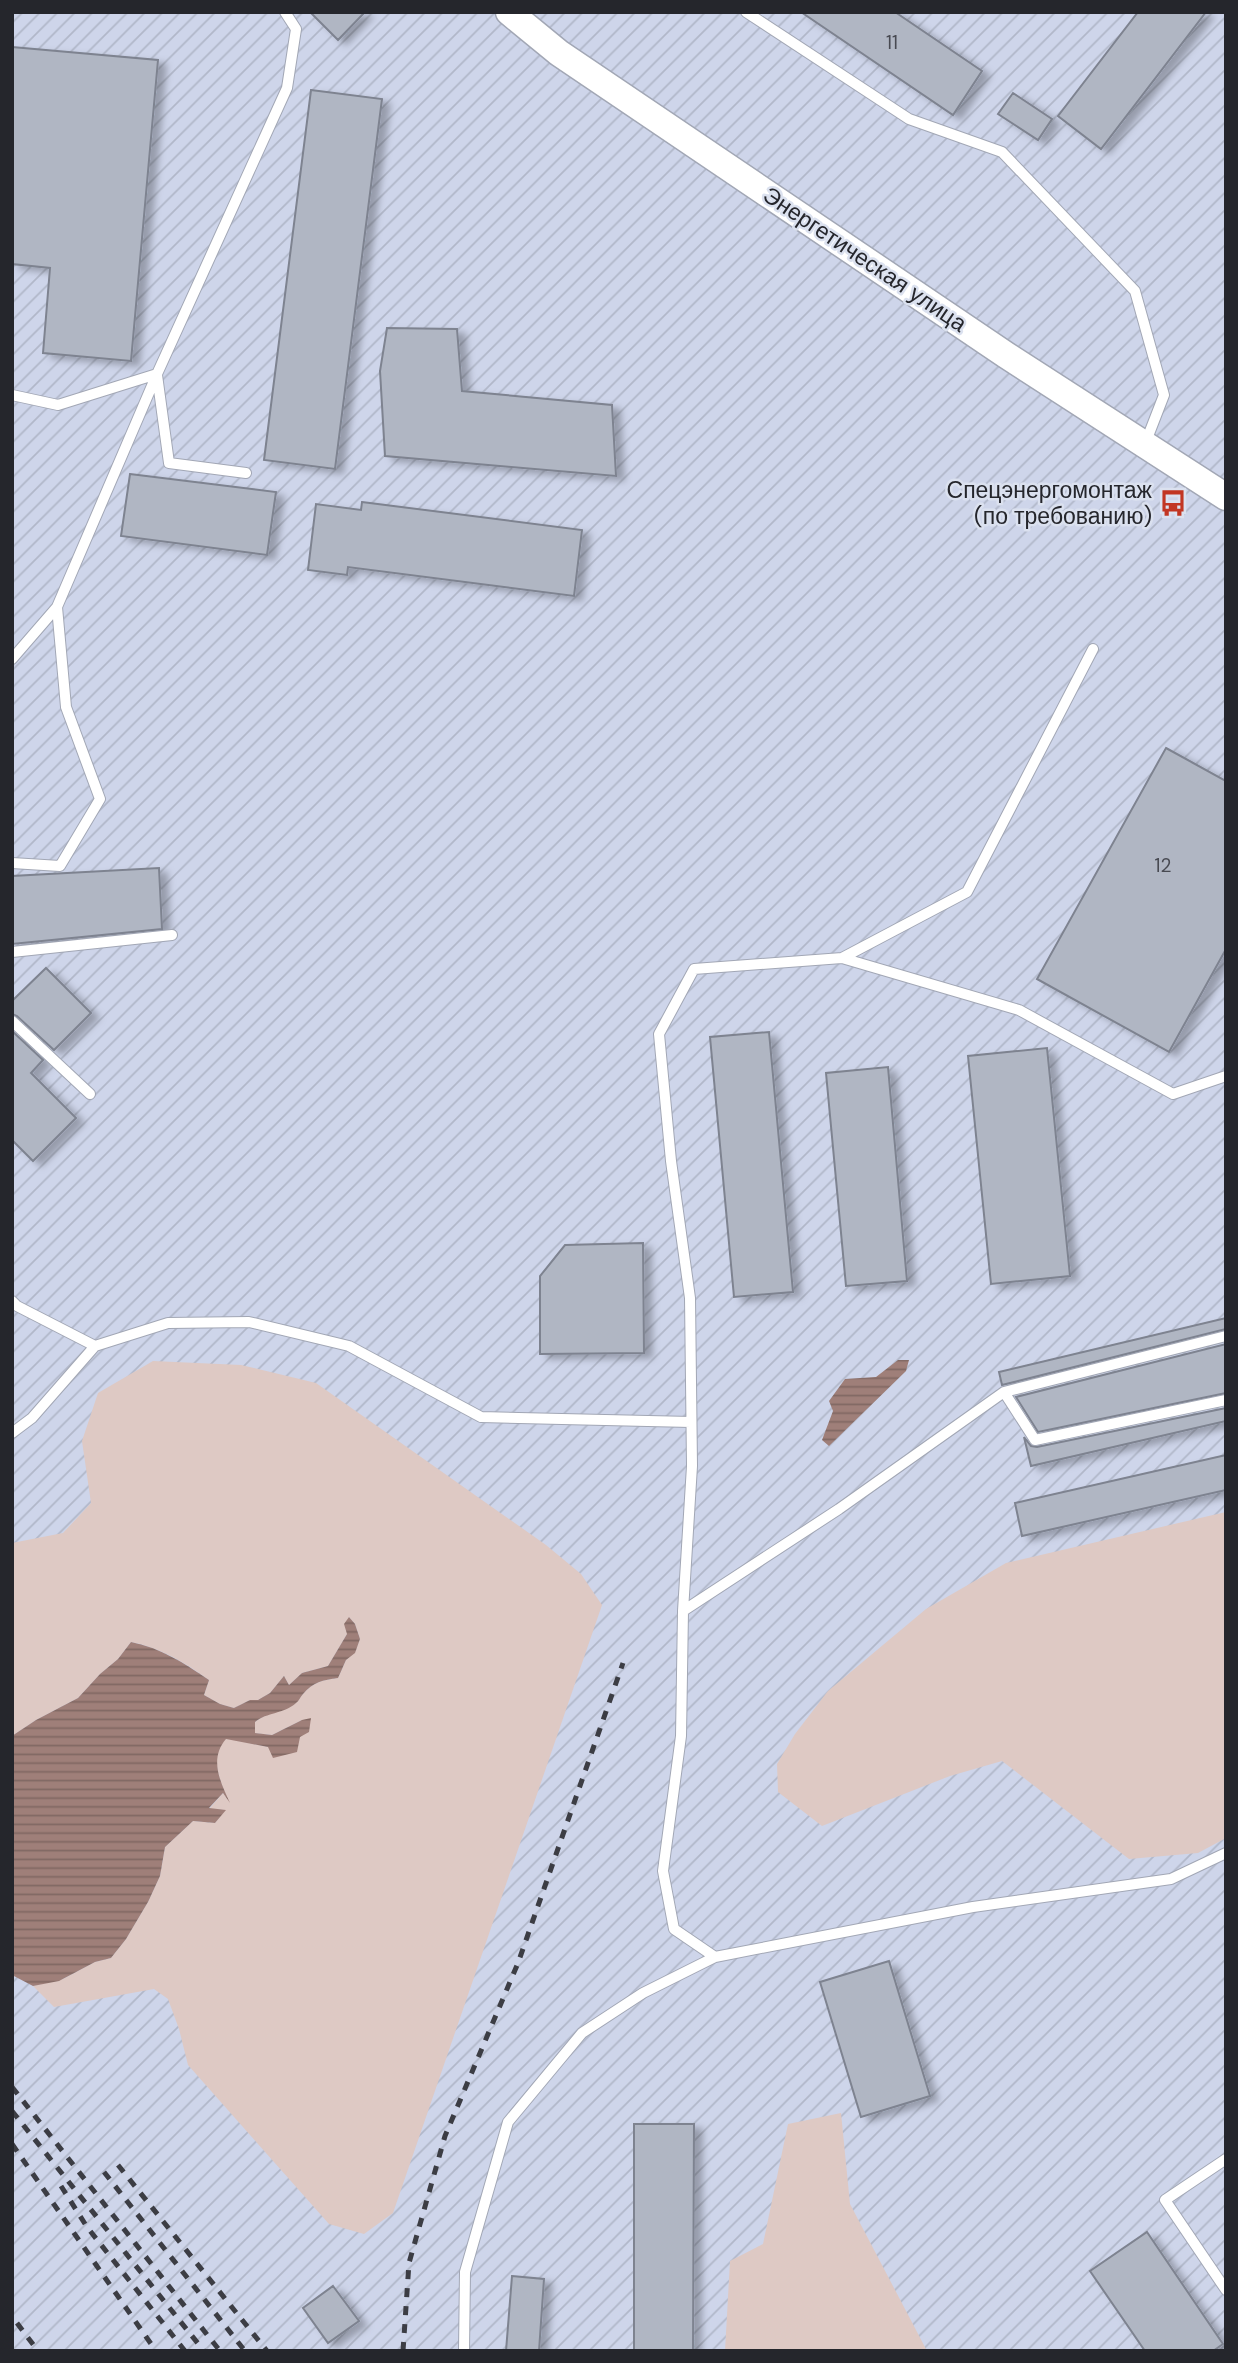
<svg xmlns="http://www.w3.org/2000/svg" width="1238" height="2363" viewBox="0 0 1238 2363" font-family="'DM Sans',sans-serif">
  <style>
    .industrial { fill: url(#industrial-furrows) }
    .green { fill: #dec9c4 }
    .water { fill: url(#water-rules) }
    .building { fill: #b0b6c3; stroke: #7e8390; stroke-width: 2; filter: url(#shadow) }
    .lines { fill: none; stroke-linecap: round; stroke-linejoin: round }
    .lane-casing { stroke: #a2a7b5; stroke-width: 12 }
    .secondary-casing { stroke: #a2a7b5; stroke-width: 29 }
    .lane { stroke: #fff; stroke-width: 10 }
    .secondary { stroke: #fff; stroke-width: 26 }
    .rail { stroke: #3c3d44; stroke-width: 5; stroke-dasharray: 9 9; stroke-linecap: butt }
    .labels { text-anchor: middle; stroke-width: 5; stroke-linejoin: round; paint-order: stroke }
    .number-label { font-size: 19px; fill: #484a52 }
    .street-label { font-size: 23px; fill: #25262c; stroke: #dbe1ef }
    .poi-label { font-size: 23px; fill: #25262c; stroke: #dbe1ef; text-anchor: end }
  </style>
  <defs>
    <pattern id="industrial-furrows" width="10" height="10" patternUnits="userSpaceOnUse" patternTransform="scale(1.75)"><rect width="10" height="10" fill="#ced5ea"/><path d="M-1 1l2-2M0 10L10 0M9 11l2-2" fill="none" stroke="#b1b7c9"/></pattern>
    <pattern id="water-rules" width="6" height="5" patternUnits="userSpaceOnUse" patternTransform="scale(1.75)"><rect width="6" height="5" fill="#9f7f79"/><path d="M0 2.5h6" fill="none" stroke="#816863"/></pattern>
    <filter id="shadow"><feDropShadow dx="8" dy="4.5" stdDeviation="3.5" flood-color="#0004"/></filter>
  </defs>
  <rect width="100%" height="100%" fill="#dbe1ef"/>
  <!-- industrial -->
  <path class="industrial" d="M 12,12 L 1226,12 L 1226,2351 L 12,2351 Z"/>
  <!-- green -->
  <path class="green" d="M 153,1361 L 241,1365 L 316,1383 L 546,1545 L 581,1574 L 602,1605 L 393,2213 L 364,2234 L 329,2224 L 188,2065 L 179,2029 L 168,1999 L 154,1989 L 54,2007 L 33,1986 L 63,1979 L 95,1962 L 111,1958 L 126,1939 L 148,1902 L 160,1876 L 165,1847 L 193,1821 L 215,1823 L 225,1810 L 209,1809 L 223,1793 L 227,1798 C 219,1777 209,1758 226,1738 L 268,1747 L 302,1720 L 272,1735 L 254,1733 L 255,1722 C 266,1713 279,1712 291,1706 C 297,1703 299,1699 303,1694 C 313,1682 323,1680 338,1678 L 346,1660 L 355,1652 L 360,1639 L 355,1624 L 349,1617 L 347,1634 L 328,1666 L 302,1673 L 289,1685 L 284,1676 L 270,1693 L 258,1700 L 250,1700 L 234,1708 L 220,1704 L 204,1695 L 209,1680 C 184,1662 161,1648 131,1642 L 118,1659 L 100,1674 L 78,1698 L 36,1720 L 12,1736 L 12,1543 L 63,1533 L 91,1503 L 82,1441 L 98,1393 Z
    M 1226,1512 L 1226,1838 L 1198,1853 L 1129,1859 L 1002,1761 L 950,1776 L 822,1826 L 778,1792 L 777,1764 L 795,1734 L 828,1691 L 926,1609 L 1006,1563 Z
    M 841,2113 L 850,2204 L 927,2351 L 725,2351 L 730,2261 L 763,2244 L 788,2124 Z"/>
  <!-- water -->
  <path class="water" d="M 898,1360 L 909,1360 L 906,1371 L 829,1446 L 822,1440 L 833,1411 L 829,1401 L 845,1379 L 876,1377 Z
    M 349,1617 L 355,1624 L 360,1639 L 355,1653 L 346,1660 L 338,1678 C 323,1680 313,1682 303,1694 C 300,1697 299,1701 296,1703 C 284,1714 267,1712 255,1722 L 255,1733 L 272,1735 L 302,1720 L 311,1718 L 309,1732 L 300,1737 L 297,1752 L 273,1758 L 268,1747 L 226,1739 C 209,1759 220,1781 230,1803 L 223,1793 L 209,1808 L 226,1810 L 215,1823 L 193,1821 L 165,1847 L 160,1876 L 148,1902 L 126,1939 L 111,1958 L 95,1962 L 59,1981 L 33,1986 L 12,1975 L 12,1736 L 36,1720 L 78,1698 L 100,1674 L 118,1659 L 131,1642 C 161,1648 184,1663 209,1680 L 204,1695 L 220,1704 L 234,1708 L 250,1700 L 258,1700 L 270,1693 L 284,1676 L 289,1685 L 302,1673 L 328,1666 L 347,1634 L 344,1624 Z"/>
  <!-- building -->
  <path class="building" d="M 310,12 L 365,12 L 338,40 Z
    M 801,12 L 895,12 L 982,71 L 953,115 Z
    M 1138,12 L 1206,12 L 1101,149 L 1058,116 Z
    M 12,47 L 158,60 L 131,361 L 43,353 L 50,268 L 12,264 Z
    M 311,90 L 382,99 L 335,469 L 264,460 Z
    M 1013,93 L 1052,119 L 1038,140 L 998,114 Z
    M 387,328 L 457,329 L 462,391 L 612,405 L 616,476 L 385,456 L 380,371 Z
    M 130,474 L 276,492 L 267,555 L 121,536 Z
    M 362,502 L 582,530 L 574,596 L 348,567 L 347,575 L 308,570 L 316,504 L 361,510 Z
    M 1166,748 L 1226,781 L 1226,949 L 1169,1052 L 1037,979 Z
    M 159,868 L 162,929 L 12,944 L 12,876 Z
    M 46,968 L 91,1013 L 54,1050 L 17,1016 L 12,1014 L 12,1001 Z
    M 12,1031 L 43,1060 L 31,1073 L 76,1118 L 33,1161 L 12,1140 Z
    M 769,1032 L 793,1292 L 734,1297 L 710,1037 Z
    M 1047,1048 L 1070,1276 L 991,1284 L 968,1056 Z
    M 888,1067 L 907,1281 L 846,1286 L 826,1073 Z
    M 643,1243 L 644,1353 L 540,1354 L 540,1276 L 565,1245 Z
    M 1226,1318 L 1226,1329 L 1002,1385 L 999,1372 Z
    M 1226,1344 L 1226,1393 L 1038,1432 L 1016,1397 Z
    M 1226,1408 L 1226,1421 L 1031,1466 L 1024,1437 L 1031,1446 L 1037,1447 Z
    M 1226,1455 L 1226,1490 L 1022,1536 L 1015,1503 Z
    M 889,1961 L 930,2096 L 861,2117 L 820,1982 Z
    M 634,2124 L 694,2124 L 693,2351 L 634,2351 Z
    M 1147,2232 L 1223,2344 L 1213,2351 L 1145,2351 L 1090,2271 Z
    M 512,2276 L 544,2279 L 539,2351 L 506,2351 Z
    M 333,2286 L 359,2321 L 328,2343 L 303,2308 Z"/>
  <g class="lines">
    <defs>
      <path id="lane" d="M 746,12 L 909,119 L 1002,152 L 1135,291 L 1164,395 L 1145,444
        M 157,375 L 169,463 L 246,473
        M 12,395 L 58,405 L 157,374
        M 12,659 L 57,607 L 157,374 L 287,88 L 296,29 L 285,12
        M 12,863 L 60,866 L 100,799 L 66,707 L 57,607
        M 12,952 L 172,935
        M 842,958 L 1019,1010 L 1173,1094 L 1226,1076
        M 12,1021 L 90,1094
        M 12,1301 L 17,1306 L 95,1346 L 168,1323 L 249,1322 L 349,1346 L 481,1417 L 691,1422
        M 1004,1392 L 1035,1440 L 1226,1400
        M 12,1433 L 32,1418 L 95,1346
        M 683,1611 L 839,1509 L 1004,1392 L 1226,1336
        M 715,1957 L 674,1929 L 663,1871 L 681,1736 L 683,1611 L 692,1466 L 690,1298 L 671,1161 L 659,1034 L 694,969 L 842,958 L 967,892 L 1093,649
        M 1226,2159 L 1165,2200 L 1226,2290
        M 464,2351 L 465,2272 L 508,2122 L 582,2033 L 643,1993 L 715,1957 L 973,1907 L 1171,1879 L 1226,1853"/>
      <path id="secondary" d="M 509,12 L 559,53 L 1006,355 L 1226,497"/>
    </defs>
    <!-- lane casing -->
    <use href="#lane" class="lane-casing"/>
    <!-- secondary casing -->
    <use href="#secondary" class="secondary-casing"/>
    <!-- lane -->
    <use href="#lane" class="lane"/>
    <!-- secondary -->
    <use href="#secondary" class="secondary"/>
    <!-- rail -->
    <path class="rail" d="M 12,2087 L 220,2351
      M 12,2111 L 204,2351
      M 12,2144 L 156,2351
      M 118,2165 L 267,2351
      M 104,2172 L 245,2351
      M 61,2186 L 87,2227 L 185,2351
      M 17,2323 L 38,2351
      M 403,2351 L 409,2263 L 445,2136 L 518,1963 L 623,1663"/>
  </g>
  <!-- icons -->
  <defs>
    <symbol id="bus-bare" viewBox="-9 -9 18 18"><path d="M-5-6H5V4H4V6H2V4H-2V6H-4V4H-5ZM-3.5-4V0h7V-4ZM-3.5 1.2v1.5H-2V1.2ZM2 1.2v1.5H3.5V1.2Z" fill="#c23623" stroke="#dbe1ef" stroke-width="2.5" paint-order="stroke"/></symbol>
  </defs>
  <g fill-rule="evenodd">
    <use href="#bus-bare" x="1154" y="484" width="38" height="38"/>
  </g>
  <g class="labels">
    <!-- number labels -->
    <g class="number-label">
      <text x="892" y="49">11</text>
      <text x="1163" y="872">12</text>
    </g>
    <!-- street labels -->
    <g class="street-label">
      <text transform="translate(865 259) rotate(34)" y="8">Энергетическая улица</text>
    </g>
    <!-- poi labels -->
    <g class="poi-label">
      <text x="1152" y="498">Спецэнергомонтаж<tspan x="1152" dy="26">(по требованию)</tspan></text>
    </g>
  </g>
  <!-- border -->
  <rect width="1238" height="2363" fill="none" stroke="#25262c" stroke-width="28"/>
</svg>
